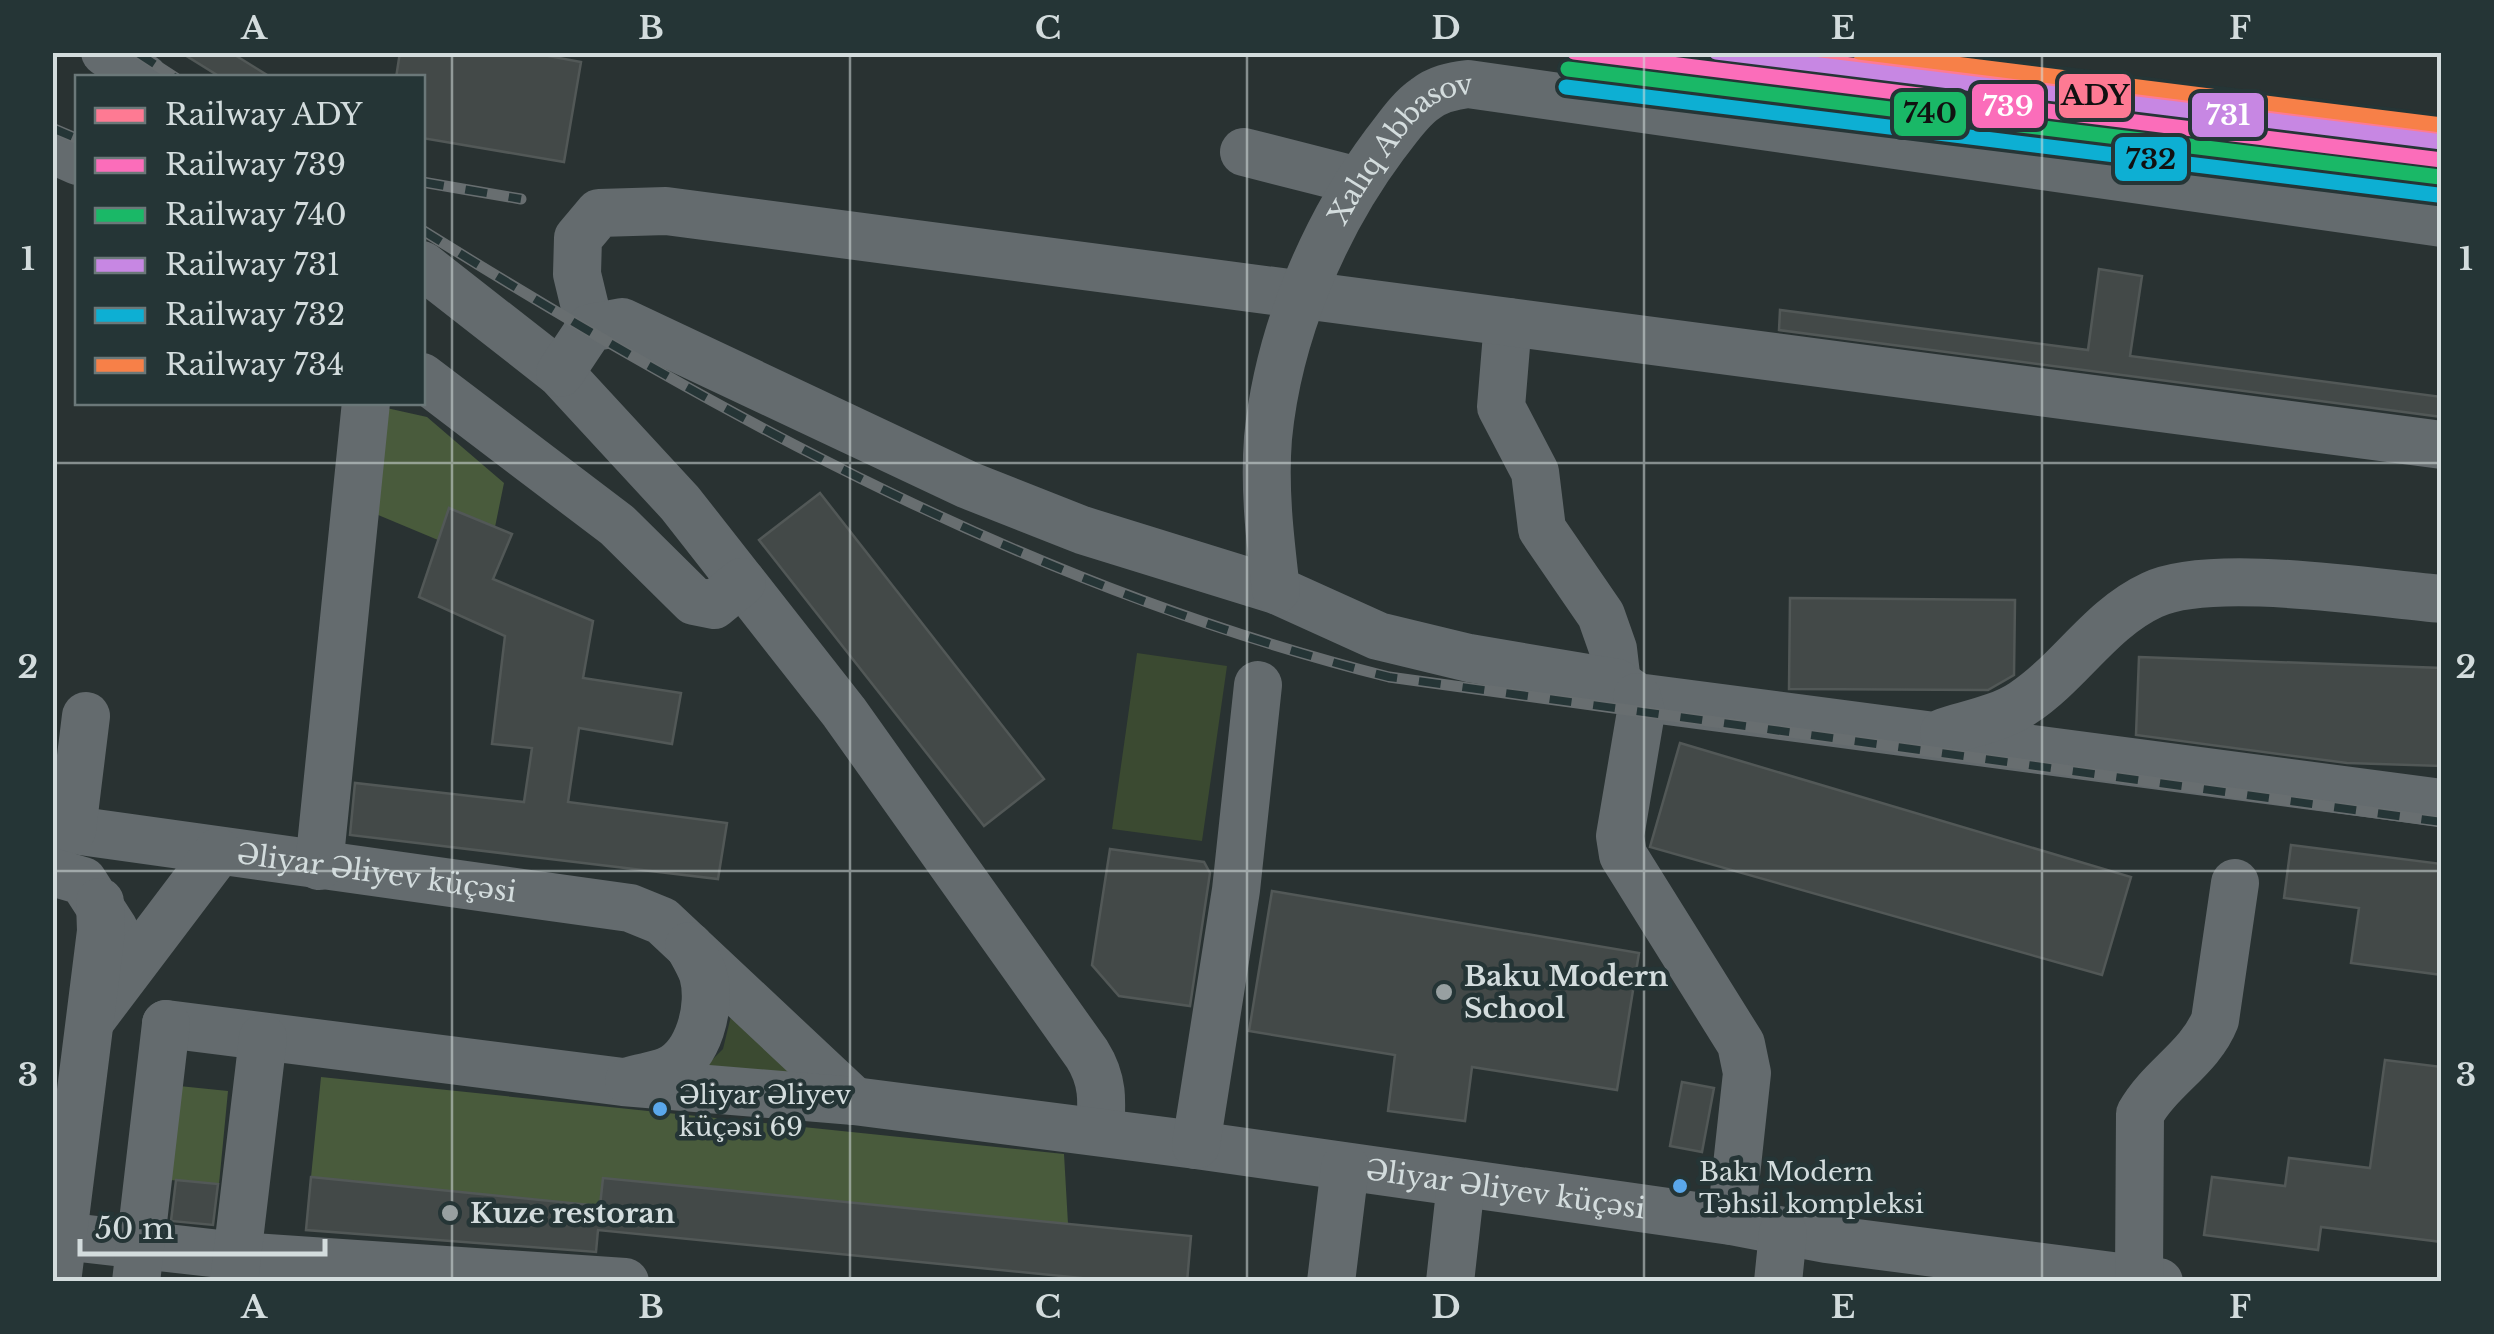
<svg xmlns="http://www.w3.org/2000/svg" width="2494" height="1334" viewBox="0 0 2494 1334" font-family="'Libre Baskerville',serif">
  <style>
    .green { fill: #3b4a31 }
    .forest { fill: #495b3c }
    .building { fill: #434948; stroke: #525857; stroke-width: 2.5 }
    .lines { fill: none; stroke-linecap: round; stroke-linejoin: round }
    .minor { stroke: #646b6e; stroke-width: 48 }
    .rail-casing { stroke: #686e70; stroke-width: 11 }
    .rail { stroke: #253536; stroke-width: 8; stroke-dasharray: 22; stroke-linecap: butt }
    .rail-1-casing { stroke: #253536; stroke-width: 22 }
    .rail-2-casing { stroke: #253536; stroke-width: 22 }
    .rail-3-casing { stroke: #253536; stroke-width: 22 }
    .rail-4-casing { stroke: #253536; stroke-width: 22 }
    .rail-5-casing { stroke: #253536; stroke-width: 22 }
    .rail-6-casing { stroke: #253536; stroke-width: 22 }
    .rail-1 { stroke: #fe7a93; stroke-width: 15 }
    .rail-2 { stroke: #fb6dba; stroke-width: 15 }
    .rail-3 { stroke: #1ab867; stroke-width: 15 }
    .rail-4 { stroke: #c787e3; stroke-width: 15 }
    .rail-5 { stroke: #0dafd3; stroke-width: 15 }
    .rail-6 { stroke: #f78048; stroke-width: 15 }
    .grid { fill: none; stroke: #d3dcdd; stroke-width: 2.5; stroke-opacity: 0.55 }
    .poi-dot { fill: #98a0a1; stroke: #253536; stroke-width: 4 }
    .bus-dot { fill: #5aa8eb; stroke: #253536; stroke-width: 4 }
    .labels { text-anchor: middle; stroke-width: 9; stroke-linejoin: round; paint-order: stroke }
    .bus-label { font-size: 26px; fill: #d3dcdd; stroke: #253536; text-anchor: start }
    .street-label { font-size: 28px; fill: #d3dcdd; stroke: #253536 }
    .poi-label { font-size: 28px; font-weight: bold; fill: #d3dcdd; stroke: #253536; text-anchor: start }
    .line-badge { stroke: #253536; stroke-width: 4 }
    .badge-label { font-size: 28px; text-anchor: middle; font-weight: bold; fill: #fff }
    .pale-badge-label { font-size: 28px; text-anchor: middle; font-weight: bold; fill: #111 }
    .neatline { fill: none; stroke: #d3dcdd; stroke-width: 4 }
    .grid-label { font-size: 32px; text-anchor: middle; font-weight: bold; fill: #d3dcdd }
  </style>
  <rect width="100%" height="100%" fill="#293232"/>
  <!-- green -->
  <path class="green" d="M 1137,653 L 1227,666 L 1202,841 L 1112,829 Z
    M 731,1016 L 807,1084 L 700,1072 L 723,1049 Z"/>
  <!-- forest -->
  <path class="forest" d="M 382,407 L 427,417 L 504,483 L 495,527 L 438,540 L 371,512 Z
    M 321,1077 L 1064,1154 L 1068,1224 L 604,1178 L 600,1206 L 311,1177 Z
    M 179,1086 L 228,1091 L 219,1184 L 170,1180 Z"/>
  <!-- building -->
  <path class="building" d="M 180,52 L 230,52 L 272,78 L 222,78 Z
    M 400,52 L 527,52 L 581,62 L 564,162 L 422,138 L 422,78 L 396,78 Z
    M 2099,269 L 2142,276 L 2130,356 L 2442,397 L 2442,417 L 1779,330 L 1780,310 L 2088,350 Z
    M 820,493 L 1044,779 L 984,826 L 759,540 Z
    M 449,508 L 512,534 L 493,579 L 593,621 L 583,678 L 681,693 L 672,744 L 579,728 L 568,802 L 727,823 L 718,879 L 350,835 L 355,783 L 524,802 L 532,748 L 492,744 L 505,636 L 419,597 Z
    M 1790,598 L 2015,600 L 2014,675 L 1988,690 L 1789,689 Z
    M 2139,657 L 2442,668 L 2442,766 L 2347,763 L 2136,735 Z
    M 1680,743 L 2131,877 L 2102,975 L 1650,847 Z
    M 2291,845 L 2442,864 L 2442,975 L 2351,963 L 2359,908 L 2284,898 Z
    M 1110,849 L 1204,862 L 1210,873 L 1190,1006 L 1119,996 L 1092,965 Z
    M 1272,891 L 1639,953 L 1617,1090 L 1472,1067 L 1465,1121 L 1388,1111 L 1395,1055 L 1249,1031 Z
    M 2385,1060 L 2442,1067 L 2442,1242 L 2321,1227 L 2318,1250 L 2204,1235 L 2212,1177 L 2285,1186 L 2289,1158 L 2370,1168 Z
    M 1682,1082 L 1714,1088 L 1702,1152 L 1670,1146 Z
    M 311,1177 L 600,1206 L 603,1178 L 1191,1236 L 1187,1282 L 1121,1282 L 598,1230 L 596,1252 L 306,1230 Z
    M 176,1180 L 218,1184 L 213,1225 L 171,1221 Z"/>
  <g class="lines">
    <!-- minor -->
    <g class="minor">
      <path d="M 105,52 L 144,78"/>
      <path d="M 1244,152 L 1358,181"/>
      <path d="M 60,153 L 78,161"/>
      <path d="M 422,265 L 560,373 L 680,503 L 844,712 L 1087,1054 C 1104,1081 1102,1102 1100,1132"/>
      <path d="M 1508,322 L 1501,407 L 1535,472 L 1542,529 L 1601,615 L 1613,649 L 1617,683"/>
      <path d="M 590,328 L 577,274 L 578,238 L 599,213 L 666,211 L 2442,445"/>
      <path d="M 560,373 L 590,328 L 622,322 L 968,485 L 1082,530 L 1276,590 L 1378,636 L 1469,658 L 1617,683 L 1637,697 L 2442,803"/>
      <path d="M 422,377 L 617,525 L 694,601 L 714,605 L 742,582"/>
      <path id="s1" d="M 1276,590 C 1270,539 1264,489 1268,438 C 1278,335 1323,227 1385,144 C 1397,129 1409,110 1425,99 C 1438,89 1452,86 1468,84 L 2442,223"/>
      <path d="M 1637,697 L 1641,712 L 1620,836 L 1623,855 L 1741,1044 L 1747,1073 L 1731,1221"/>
      <path d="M 1944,732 C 1969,724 2001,718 2023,703 C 2070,672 2100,619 2152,595 C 2211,567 2371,593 2442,599"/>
      <path id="s2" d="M 52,827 L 630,908 L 662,921 L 854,1101"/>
      <path d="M 72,830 L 86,716"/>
      <path d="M 319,866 L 366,402"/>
      <path d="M 52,872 L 83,881 L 114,929"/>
      <path d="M 91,1020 L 218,852"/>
      <path id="s3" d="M 166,1024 L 623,1082 L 854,1101 L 1196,1145 L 1731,1221 L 1826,1239 L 2159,1282"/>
      <path d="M 629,1081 C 641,1077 655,1076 667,1071 C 699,1057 712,1006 703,974 C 700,965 694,955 689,946"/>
      <path d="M 1196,1145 L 1236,890 L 1258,685"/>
      <path d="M 62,1236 L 238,1256 L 625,1282"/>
      <path d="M 2139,1279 L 2140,1114 C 2160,1078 2200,1058 2215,1020 L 2235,883"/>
      <path d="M 57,1282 L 101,931 L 100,902"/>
      <path d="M 136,1282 L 166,1024"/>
      <path d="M 234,1282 L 263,1038"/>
      <path d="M 1331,1282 L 1345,1167"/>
      <path d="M 1450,1282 L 1461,1183"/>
      <path d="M 1778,1282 L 1783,1233"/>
    </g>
    <defs>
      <path id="rail" d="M 136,52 L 176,78
        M 52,128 L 78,139
        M 422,182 L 521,199
        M 422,230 C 729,421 1037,589 1389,677 L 2442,822"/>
    </defs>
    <!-- rail casing -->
    <use href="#rail" class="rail-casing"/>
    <!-- rail -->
    <use href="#rail" class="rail"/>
    <defs>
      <path id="rail-1" d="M 1748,52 L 2442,139"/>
      <path id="rail-2" d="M 1574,52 L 2442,160"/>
      <path id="rail-3" d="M 1568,69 L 2440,177"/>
      <path id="rail-4" d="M 1716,52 L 2442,142"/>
      <path id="rail-5" d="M 1566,87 L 2438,195"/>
      <path id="rail-6" d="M 1859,52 L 2442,125"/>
    </defs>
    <!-- rail-1 casing -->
    <use href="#rail-1" class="rail-1-casing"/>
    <!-- rail-2 casing -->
    <use href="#rail-2" class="rail-2-casing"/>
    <!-- rail-3 casing -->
    <use href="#rail-3" class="rail-3-casing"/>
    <!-- rail-4 casing -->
    <use href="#rail-4" class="rail-4-casing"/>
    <!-- rail-5 casing -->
    <use href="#rail-5" class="rail-5-casing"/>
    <!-- rail-6 casing -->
    <use href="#rail-6" class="rail-6-casing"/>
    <!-- rail-1 -->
    <use href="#rail-1" class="rail-1"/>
    <!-- rail-2 -->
    <use href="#rail-2" class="rail-2"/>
    <!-- rail-3 -->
    <use href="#rail-3" class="rail-3"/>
    <!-- rail-4 -->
    <use href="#rail-4" class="rail-4"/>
    <!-- rail-5 -->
    <use href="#rail-5" class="rail-5"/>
    <!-- rail-6 -->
    <use href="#rail-6" class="rail-6"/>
  </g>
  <!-- grid -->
  <path class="grid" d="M 452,52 L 452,1282M 850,52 L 850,1282M 1247,52 L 1247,1282M 1644,52 L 1644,1282M 2042,52 L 2042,1282M 52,463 L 2442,463M 52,871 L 2442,871"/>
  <!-- markers -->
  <g class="poi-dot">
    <circle cx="1444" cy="992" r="10"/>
    <circle cx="450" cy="1213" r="10"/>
  </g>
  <g class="bus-dot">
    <circle cx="660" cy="1109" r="9"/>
    <circle cx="1680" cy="1186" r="9"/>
  </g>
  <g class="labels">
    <!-- bus labels -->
    <g class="bus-label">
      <text x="679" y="1104">Əliyar Əliyev<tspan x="679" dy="32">küçəsi 69</tspan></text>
      <text x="1699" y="1181">Bakı Modern<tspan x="1699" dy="32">Təhsil kompleksi</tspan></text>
    </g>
    <!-- street labels -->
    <g class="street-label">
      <text dy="10" stroke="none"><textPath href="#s1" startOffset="482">Xalıq Abbasov</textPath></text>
      <text dy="10" stroke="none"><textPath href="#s2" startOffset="328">Əliyar Əliyev küçəsi</textPath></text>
      <text dy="10" stroke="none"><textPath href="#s3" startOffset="1350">Əliyar Əliyev küçəsi</textPath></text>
    </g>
    <!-- poi labels -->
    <g class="poi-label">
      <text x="1464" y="986">Baku Modern<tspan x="1464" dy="32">School</tspan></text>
      <text x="470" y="1223">Kuze restoran</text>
    </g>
  </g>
  <g class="line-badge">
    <rect x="2057" y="72" width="76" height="48" rx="10" fill="#fe7a93"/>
    <rect x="1970" y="82" width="76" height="48" rx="10" fill="#fb6dba"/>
    <rect x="1892" y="90" width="76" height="48" rx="10" fill="#1ab867"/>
    <rect x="2190" y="91" width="76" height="48" rx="10" fill="#c787e3"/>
    <rect x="2113" y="135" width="76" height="48" rx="10" fill="#0dafd3"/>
  </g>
  <g class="badge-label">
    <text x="2008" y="116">739</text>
    <text x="2228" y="125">731</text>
  </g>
  <g class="pale-badge-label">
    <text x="2095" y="105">ADY</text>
    <text x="1930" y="123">740</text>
    <text x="2151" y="169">732</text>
  </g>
  <!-- border -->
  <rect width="2494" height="1334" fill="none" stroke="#253536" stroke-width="110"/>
  <!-- legend -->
  <rect x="75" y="75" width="350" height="330" fill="#253536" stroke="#6b7879" stroke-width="2.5"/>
  <rect x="95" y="108" width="50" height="15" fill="#fe7a93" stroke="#6b7879" stroke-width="2.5"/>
  <text x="165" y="125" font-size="30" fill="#d3dcdd">Railway ADY</text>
  <rect x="95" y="158" width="50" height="15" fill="#fb6dba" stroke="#6b7879" stroke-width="2.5"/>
  <text x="165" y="175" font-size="30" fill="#d3dcdd">Railway 739</text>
  <rect x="95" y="208" width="50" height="15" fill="#1ab867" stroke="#6b7879" stroke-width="2.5"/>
  <text x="165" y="225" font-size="30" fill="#d3dcdd">Railway 740</text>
  <rect x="95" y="258" width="50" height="15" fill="#c787e3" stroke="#6b7879" stroke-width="2.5"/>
  <text x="165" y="275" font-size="30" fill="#d3dcdd">Railway 731</text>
  <rect x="95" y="308" width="50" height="15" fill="#0dafd3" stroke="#6b7879" stroke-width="2.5"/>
  <text x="165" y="325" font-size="30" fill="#d3dcdd">Railway 732</text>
  <rect x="95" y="358" width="50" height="15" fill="#f78048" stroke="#6b7879" stroke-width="2.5"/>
  <text x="165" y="375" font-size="30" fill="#d3dcdd">Railway 734</text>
  <!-- scale -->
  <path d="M80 1239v15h245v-15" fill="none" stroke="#d3dcdd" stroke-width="5"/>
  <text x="95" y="1239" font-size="30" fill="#d3dcdd" stroke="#253536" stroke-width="8" paint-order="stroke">50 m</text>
  <rect x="55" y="55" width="2384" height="1224" class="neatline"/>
  <g class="grid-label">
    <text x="254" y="39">A</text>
    <text x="651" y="39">B</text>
    <text x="1048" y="39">C</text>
    <text x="1446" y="39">D</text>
    <text x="1843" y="39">E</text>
    <text x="2240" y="39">F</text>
    <text x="28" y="270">1</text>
    <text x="2466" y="270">1</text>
    <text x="28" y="678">2</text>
    <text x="2466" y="678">2</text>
    <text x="28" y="1086">3</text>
    <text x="2466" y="1086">3</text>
    <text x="254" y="1318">A</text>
    <text x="651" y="1318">B</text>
    <text x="1048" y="1318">C</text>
    <text x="1446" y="1318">D</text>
    <text x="1843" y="1318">E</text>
    <text x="2240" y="1318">F</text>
  </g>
</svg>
